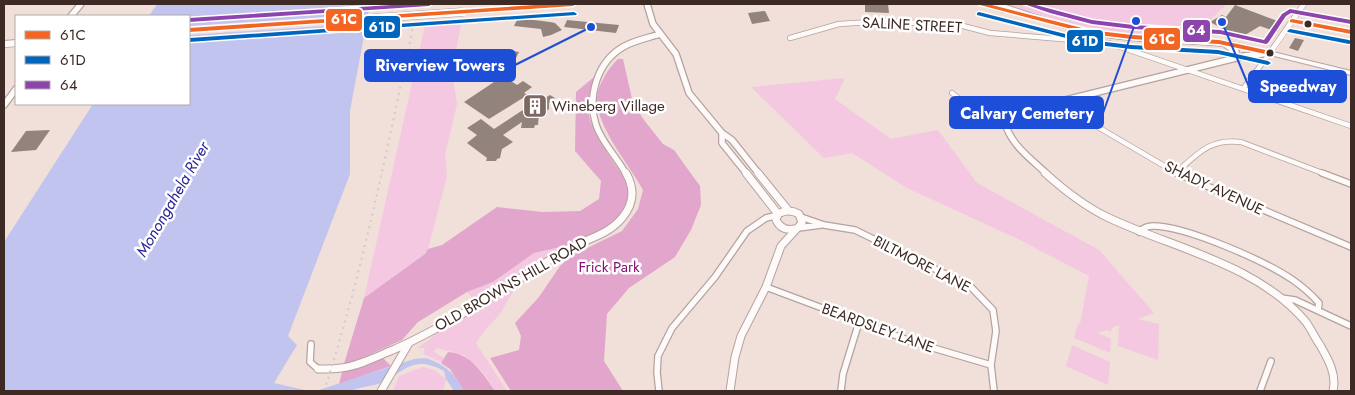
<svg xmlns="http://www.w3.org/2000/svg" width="1355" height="395" viewBox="0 0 1355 395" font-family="Jost,sans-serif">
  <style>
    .green { fill: #f4c8e1 }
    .forest { fill: #e2a6cc }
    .water { fill: #c1c4ee }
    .pier { fill: #f1dfda }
    .building { fill: #92847c }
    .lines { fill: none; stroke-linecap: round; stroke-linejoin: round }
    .minor-far1-casing { stroke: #b4a39e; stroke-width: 6 }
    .minor-casing { stroke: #b4a39e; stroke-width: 8 }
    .tertiary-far1-casing { stroke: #b4a39e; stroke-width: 8 }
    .tertiary-casing { stroke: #b4a39e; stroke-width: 9 }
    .secondary-casing { stroke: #b4a39e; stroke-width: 1 }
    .primary-casing { stroke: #b4a39e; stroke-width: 2 }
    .minor-far1 { stroke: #fdfaf9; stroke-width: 4.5 }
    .minor { stroke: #fdfaf9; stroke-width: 5.5 }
    .tertiary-far1 { stroke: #fdfaf9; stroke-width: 5.5 }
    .tertiary { stroke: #fdfaf9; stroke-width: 7 }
    .secondary { fill: #fdfaf9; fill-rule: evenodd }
    .primary { fill: #fdfaf9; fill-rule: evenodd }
    .rail { stroke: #d0cbc9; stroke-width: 2; stroke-dasharray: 2 4.5; stroke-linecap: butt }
    .primary-bridge-casing { stroke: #b4a39e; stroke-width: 9; stroke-linecap: butt }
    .primary-bridge { stroke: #fdfaf9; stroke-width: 8 }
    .bus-1-casing { stroke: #fff; stroke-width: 3 }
    .bus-2-casing { stroke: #fff; stroke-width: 3 }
    .bus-3-casing { stroke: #fff; stroke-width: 3 }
    .bus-1 { fill: #f26522; fill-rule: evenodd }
    .bus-2 { fill: #0065bd; fill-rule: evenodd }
    .bus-3 { fill: #8e44ad; fill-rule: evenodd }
    .bus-dot { fill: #3e2a25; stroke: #fff; stroke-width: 2 }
    .labels { text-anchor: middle; stroke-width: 5; stroke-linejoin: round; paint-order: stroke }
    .street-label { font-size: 15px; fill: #3e2a25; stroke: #fff }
    .poi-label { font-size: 15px; fill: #3e2a25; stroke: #fff; text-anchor: start }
    .park-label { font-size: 15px; fill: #851274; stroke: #fff }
    .water-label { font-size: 16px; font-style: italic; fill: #2d2699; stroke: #fff }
    .leader { fill: none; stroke: #1d4ed8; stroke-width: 2 }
    .callout-dot { fill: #1d4ed8; stroke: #fff; stroke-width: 2 }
    .callout { fill: #1d4ed8; stroke: #1d4ed8; stroke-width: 2 }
    .callout-label { font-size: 16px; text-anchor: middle; font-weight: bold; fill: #fff }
    .line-badge { stroke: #fff; stroke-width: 2 }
    .badge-label { font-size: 14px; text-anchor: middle; font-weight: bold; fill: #fff }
  </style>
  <rect width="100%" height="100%" fill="#f1dfda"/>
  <!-- green -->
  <path class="green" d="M 1005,4 L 1227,4 L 1195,34 C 1175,34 1154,35 1133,33 C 1089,30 1047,17 1005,4 Z
    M 462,19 L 452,72 L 457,104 L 445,155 L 447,176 L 428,249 L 425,254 L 364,298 L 426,21 Z
    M 845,78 L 835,99 L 891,139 L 938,130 L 977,183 L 1099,250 L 1154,313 L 1137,319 L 1159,324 L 1158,360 L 1118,346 L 1119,325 L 1112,328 L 1111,332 L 1107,330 L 1098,333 L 1111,339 L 1110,353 L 1074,338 L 1078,324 L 1080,324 L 1089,276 L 1018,239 L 907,188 L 852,153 L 824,158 L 751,87 Z
    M 569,245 L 474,300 L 467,292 L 493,282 L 534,253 Z
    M 514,290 L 500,314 L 485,330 L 476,343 L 507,391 L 495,391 L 482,371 L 464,355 L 437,348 L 434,352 L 444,358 L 442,362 L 423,354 L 425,348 L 418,348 C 424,342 433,339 436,332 L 508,291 Z
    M 1072,345 L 1110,362 L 1108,385 L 1066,366 Z
    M 423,367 L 434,370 L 446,379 L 443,391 L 393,391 L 399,376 Z"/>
  <!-- forest -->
  <path class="forest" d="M 618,59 L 623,59 L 633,103 L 644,120 L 663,144 L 674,150 L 700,186 L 701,205 L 691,230 L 675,257 L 629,288 L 607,314 L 604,361 L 623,391 L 511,391 L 490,358 L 519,350 L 521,336 L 515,323 L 539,297 L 560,266 L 571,256 L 622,231 L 638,209 L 643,190 C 628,163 602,134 597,104 C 595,89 608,68 618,59 Z
    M 594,77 C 591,88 587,100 588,111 C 592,137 613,159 626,181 L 629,190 L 626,206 L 615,222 L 605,228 L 569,245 L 534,253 L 493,282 L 467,292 L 418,322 L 402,340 L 343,367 L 364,298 L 425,254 L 428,249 L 442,245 L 497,207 L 542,212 L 580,211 L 599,199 L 601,181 L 575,151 L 576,92 Z
    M 448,352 C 471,353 483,374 495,391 L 464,391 L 450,369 L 441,363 Z
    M 383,358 L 391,366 L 339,384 L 342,372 Z"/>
  <!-- water -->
  <path class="water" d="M 157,4 L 370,4 L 350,111 L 350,174 L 288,336 L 297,345 L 274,383 L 309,391 L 4,391 L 4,242 L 93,104 L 189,104 L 189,16 L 149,16 Z
    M 426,358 C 445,365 455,373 464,391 L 454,391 L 446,379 L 444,371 C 407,350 400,382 369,386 C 362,387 354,390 347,391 C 337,392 326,391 316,391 L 414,359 Z"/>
  <!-- pier -->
  <path class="pier" d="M 371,14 L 369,23 L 189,35 L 189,26 Z"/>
  <!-- building -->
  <path class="building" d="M 865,4 L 888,4 L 889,13 L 865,12 Z
    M 1235,5 L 1283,23 L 1277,32 L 1260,26 L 1240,38 L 1210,22 L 1222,15 L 1226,17 Z
    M 765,11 L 770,21 L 752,24 L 748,13 Z
    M 518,18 L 550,22 L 555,23 L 562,30 L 551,35 L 543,37 L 541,29 L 514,26 Z
    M 567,20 L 619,25 L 616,33 L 564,27 Z
    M 1295,38 L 1304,40 L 1298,51 L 1289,48 Z
    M 513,51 L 519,52 L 506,78 L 517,85 L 523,81 L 532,87 L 524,93 L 538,102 L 550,95 L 555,98 L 549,103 L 549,109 L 545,112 L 539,113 L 538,125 L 535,125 L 534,128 L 521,128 L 522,122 L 503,135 L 513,142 L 502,149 L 500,158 L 497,159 L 496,161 L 486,161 L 487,158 L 467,143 L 477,135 L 467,128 L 481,119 L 494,129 L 532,104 L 526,96 L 489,119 L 464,102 L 497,80 L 457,74 L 461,67 L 494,70 L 495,66 L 466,58 L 471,52 L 511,55 Z
    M 50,130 L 36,150 L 11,152 L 26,131 Z"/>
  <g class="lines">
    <defs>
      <path id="minor-far1" d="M 790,38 L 839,24 L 887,21 L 963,26 L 990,33 L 1109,43 L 1351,126
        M 4,45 L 16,44
        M 1243,89 L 1270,53
        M 952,93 L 963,102 L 1005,123
        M 1057,103 L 1178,174
        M 1176,173 C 1197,154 1210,138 1241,142 L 1325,174"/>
      <path id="minor" d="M 1176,173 L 1351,247
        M 1322,173 L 1351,184
        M 801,217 L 824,225 L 855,230 L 970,286 L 993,310 L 996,331 L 991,365 L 994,391
        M 798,228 L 821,225
        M 1139,232 C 1143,228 1147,226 1153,226 C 1186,226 1265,261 1293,280 C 1303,287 1311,294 1319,303 L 1318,310
        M 766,287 L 913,342 L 991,365
        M 1281,298 L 1295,300 L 1351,326
        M 311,344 L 310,362 L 318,369
        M 659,391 L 657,372 L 658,356 L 672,328 L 715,277 L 747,231 L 766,218 L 778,215
        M 841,391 L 843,374 L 859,322
        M 1260,391 L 1271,361"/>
      <path id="tertiary-far1" d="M 647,4 L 653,24 L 676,54 L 689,93 L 722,133 L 732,140 L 759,174
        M 71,16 L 81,4
        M 4,105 L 16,89
        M 722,133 L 722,143 L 747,174
        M 626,174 C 617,157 602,143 596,125 C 587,97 597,62 623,47 C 635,40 648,38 660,34
        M 1047,174 C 1031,159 1011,145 1005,123 L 1013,115 L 1025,110 L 1244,56 L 1270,53"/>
      <path id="tertiary" d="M 746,173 L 778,214
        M 758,173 L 788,210
        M 1045,173 C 1064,190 1084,206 1107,217 C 1174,249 1256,263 1306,322 C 1311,329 1315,338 1320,345 C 1328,359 1337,374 1333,391
        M 318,369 C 326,369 333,369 341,368 C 359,366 378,356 395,349 C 455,322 510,284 566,250 C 585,239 607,236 622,218 C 634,204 635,189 626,173
        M 381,391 L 409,343
        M 730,391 L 735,357 L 741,336 L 766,287 L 781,246 L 802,223 L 799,214 C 792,210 785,210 778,214 L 776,220 C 780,228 786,231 795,229"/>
      <path id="secondary" d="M 1301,4 L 1307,4 L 1296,20 L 1351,30 L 1351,34 L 1294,23 L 1272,54 L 1268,54 L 1267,53 Z"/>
      <path id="primary" d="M 549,4 L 576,4 L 573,6 L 463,14 L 460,12 L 463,10 Z
        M 979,4 L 995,5 L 994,4 L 1003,4 L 1051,20 L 1090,30 L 1132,35 L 1232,42 L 1351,71 L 1351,75 L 1233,46 L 1239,51 L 1237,59 L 1233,61 L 1229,59 L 1231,52 L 1223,46 C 1179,42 1132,43 1088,34 C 1061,28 1034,19 1007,10 L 1004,12 L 980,5 Z
        M 362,17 L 365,19 L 364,20 L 189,32 L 189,28 Z
        M 16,40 L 16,44 L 4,45 L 4,41 Z"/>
    </defs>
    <!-- minor-far1 casing -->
    <use href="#minor-far1" class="minor-far1-casing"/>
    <!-- minor casing -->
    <use href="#minor" class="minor-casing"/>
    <!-- tertiary-far1 casing -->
    <use href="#tertiary-far1" class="tertiary-far1-casing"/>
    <!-- tertiary casing -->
    <use href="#tertiary" class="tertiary-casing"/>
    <!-- secondary casing -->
    <use href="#secondary" class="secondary-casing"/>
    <!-- primary casing -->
    <use href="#primary" class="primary-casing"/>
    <!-- minor-far1 -->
    <use href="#minor-far1" class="minor-far1"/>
    <!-- minor -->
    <use href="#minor" class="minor"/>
    <!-- tertiary-far1 -->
    <use href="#tertiary-far1" class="tertiary-far1"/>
    <!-- tertiary -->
    <use href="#tertiary" class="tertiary"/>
    <!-- secondary -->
    <use href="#secondary" class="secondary"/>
    <!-- primary -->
    <use href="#primary" class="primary"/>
    <!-- rail -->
    <path class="rail" d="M 324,391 C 365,265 390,134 418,4"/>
    <defs>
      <path id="primary-bridge" d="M 362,19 L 463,12"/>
    </defs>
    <!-- primary-bridge casing -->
    <use href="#primary-bridge" class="primary-bridge-casing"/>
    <!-- primary-bridge -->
    <use href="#primary-bridge" class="primary-bridge"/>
    <defs>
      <path id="bus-1" d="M 551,4 L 576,4 L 573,6 L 189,32 L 189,28 Z
        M 979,4 L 988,4 L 1090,30 L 1132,35 L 1219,40 L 1270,51 L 1273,53 L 1270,55 L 1219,44 L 1132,39 L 1090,34 L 980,5 Z
        M 1292,19 L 1351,30 L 1351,34 L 1290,22 L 1290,20 Z"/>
      <path id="bus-2" d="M 574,12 L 577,14 L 576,15 L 189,42 L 189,38 L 190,38 Z
        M 979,12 L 1089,40 L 1131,45 L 1218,50 L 1268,61 L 1271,63 L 1268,65 L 1218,54 L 1131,49 L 1089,44 L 977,15 L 977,13 Z
        M 1290,29 L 1349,40 L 1351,41 L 1351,43 L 1349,44 L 1288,32 L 1287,31 Z"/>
      <path id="bus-3" d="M 407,4 L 432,4 L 429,6 L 189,22 L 189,18 Z
        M 1024,4 L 1032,4 L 1092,20 L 1133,25 L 1220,30 L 1264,40 L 1282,14 L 1290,9 L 1351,20 L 1351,24 L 1291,13 L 1286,16 L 1268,43 L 1266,44 L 1220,34 L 1133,29 L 1092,24 L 1050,13 Z"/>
    </defs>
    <!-- bus-1 casing -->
    <use href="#bus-1" class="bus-1-casing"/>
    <!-- bus-2 casing -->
    <use href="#bus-2" class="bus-2-casing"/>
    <!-- bus-3 casing -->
    <use href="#bus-3" class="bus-3-casing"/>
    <!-- bus-1 -->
    <use href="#bus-1" class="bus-1"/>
    <!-- bus-2 -->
    <use href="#bus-2" class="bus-2"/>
    <!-- bus-3 -->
    <use href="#bus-3" class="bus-3"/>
  </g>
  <!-- icons -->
  <defs>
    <symbol id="building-square" viewBox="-11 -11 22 22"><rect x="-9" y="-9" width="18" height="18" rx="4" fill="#7d6964" stroke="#fff"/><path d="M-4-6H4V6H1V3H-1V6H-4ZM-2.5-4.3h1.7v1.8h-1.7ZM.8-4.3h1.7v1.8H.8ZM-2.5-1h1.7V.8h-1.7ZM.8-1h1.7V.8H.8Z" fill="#fff"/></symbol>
  </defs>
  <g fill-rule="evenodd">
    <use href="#building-square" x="521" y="92" width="28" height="28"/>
  </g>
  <!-- markers -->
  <g class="bus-dot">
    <circle cx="1308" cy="24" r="4.5"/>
    <circle cx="1270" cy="53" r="4.5"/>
  </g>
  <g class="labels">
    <!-- street labels -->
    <g class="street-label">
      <text transform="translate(912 25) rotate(3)" y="5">SALINE STREET</text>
      <text transform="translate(1214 188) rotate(25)" y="5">SHADY AVENUE</text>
      <text transform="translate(922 264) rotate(27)" y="5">BILTMORE LANE</text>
      <text transform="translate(511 284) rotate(-30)" y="5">OLD BROWNS HILL ROAD</text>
      <text transform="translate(878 328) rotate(20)" y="5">BEARDSLEY LANE</text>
    </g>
    <!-- poi labels -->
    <g class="poi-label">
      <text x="552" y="111">Wineberg Village</text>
    </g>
    <!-- park labels -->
    <g class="park-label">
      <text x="609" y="272">Frick Park</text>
    </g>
    <!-- water labels -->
    <g class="water-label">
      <text transform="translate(172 199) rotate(-60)" y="6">Monongahela River</text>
    </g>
  </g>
  <!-- callouts -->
  <path class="leader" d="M591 27L515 65M1222 22L1249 87M1136 21L1103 113"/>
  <g class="callout-dot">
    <circle cx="591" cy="27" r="5"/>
    <circle cx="1222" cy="22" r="5"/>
    <circle cx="1136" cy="21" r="5"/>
  </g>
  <g class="callout">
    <rect x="365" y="50" width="150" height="31" rx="5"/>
    <rect x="1249" y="71" width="97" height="31" rx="5"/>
    <rect x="950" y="97" width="153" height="31" rx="5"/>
  </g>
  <g class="callout-label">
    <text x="440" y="71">Riverview Towers</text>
    <text x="1298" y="92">Speedway</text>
    <text x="1027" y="119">Calvary Cemetery</text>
  </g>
  <g class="line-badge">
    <rect x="325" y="8" width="38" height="24" rx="5" fill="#f26522"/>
    <rect x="363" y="15" width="38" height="24" rx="5" fill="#0065bd"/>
    <rect x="1182" y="19" width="29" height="24" rx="5" fill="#8e44ad"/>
    <rect x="1143" y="27" width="38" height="24" rx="5" fill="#f26522"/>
    <rect x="1066" y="29" width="38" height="24" rx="5" fill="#0065bd"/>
  </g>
  <g class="badge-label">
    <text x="344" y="24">61C</text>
    <text x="382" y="32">61D</text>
    <text x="1196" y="35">64</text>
    <text x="1162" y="44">61C</text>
    <text x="1085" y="46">61D</text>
  </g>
  <!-- border -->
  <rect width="1355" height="395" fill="none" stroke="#3e2a25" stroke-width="10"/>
  <!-- legend -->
  <rect x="15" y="15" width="175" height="90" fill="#ffffff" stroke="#b2aaa8"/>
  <rect x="25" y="31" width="25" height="8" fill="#f26522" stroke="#b2aaa8"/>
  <text x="60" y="40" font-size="15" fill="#3e2a25">61C</text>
  <rect x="25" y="56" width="25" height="8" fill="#0065bd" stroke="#b2aaa8"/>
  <text x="60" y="65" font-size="15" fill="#3e2a25">61D</text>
  <rect x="25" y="81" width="25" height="8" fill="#8e44ad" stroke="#b2aaa8"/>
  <text x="60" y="90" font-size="15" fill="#3e2a25">64</text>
</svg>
